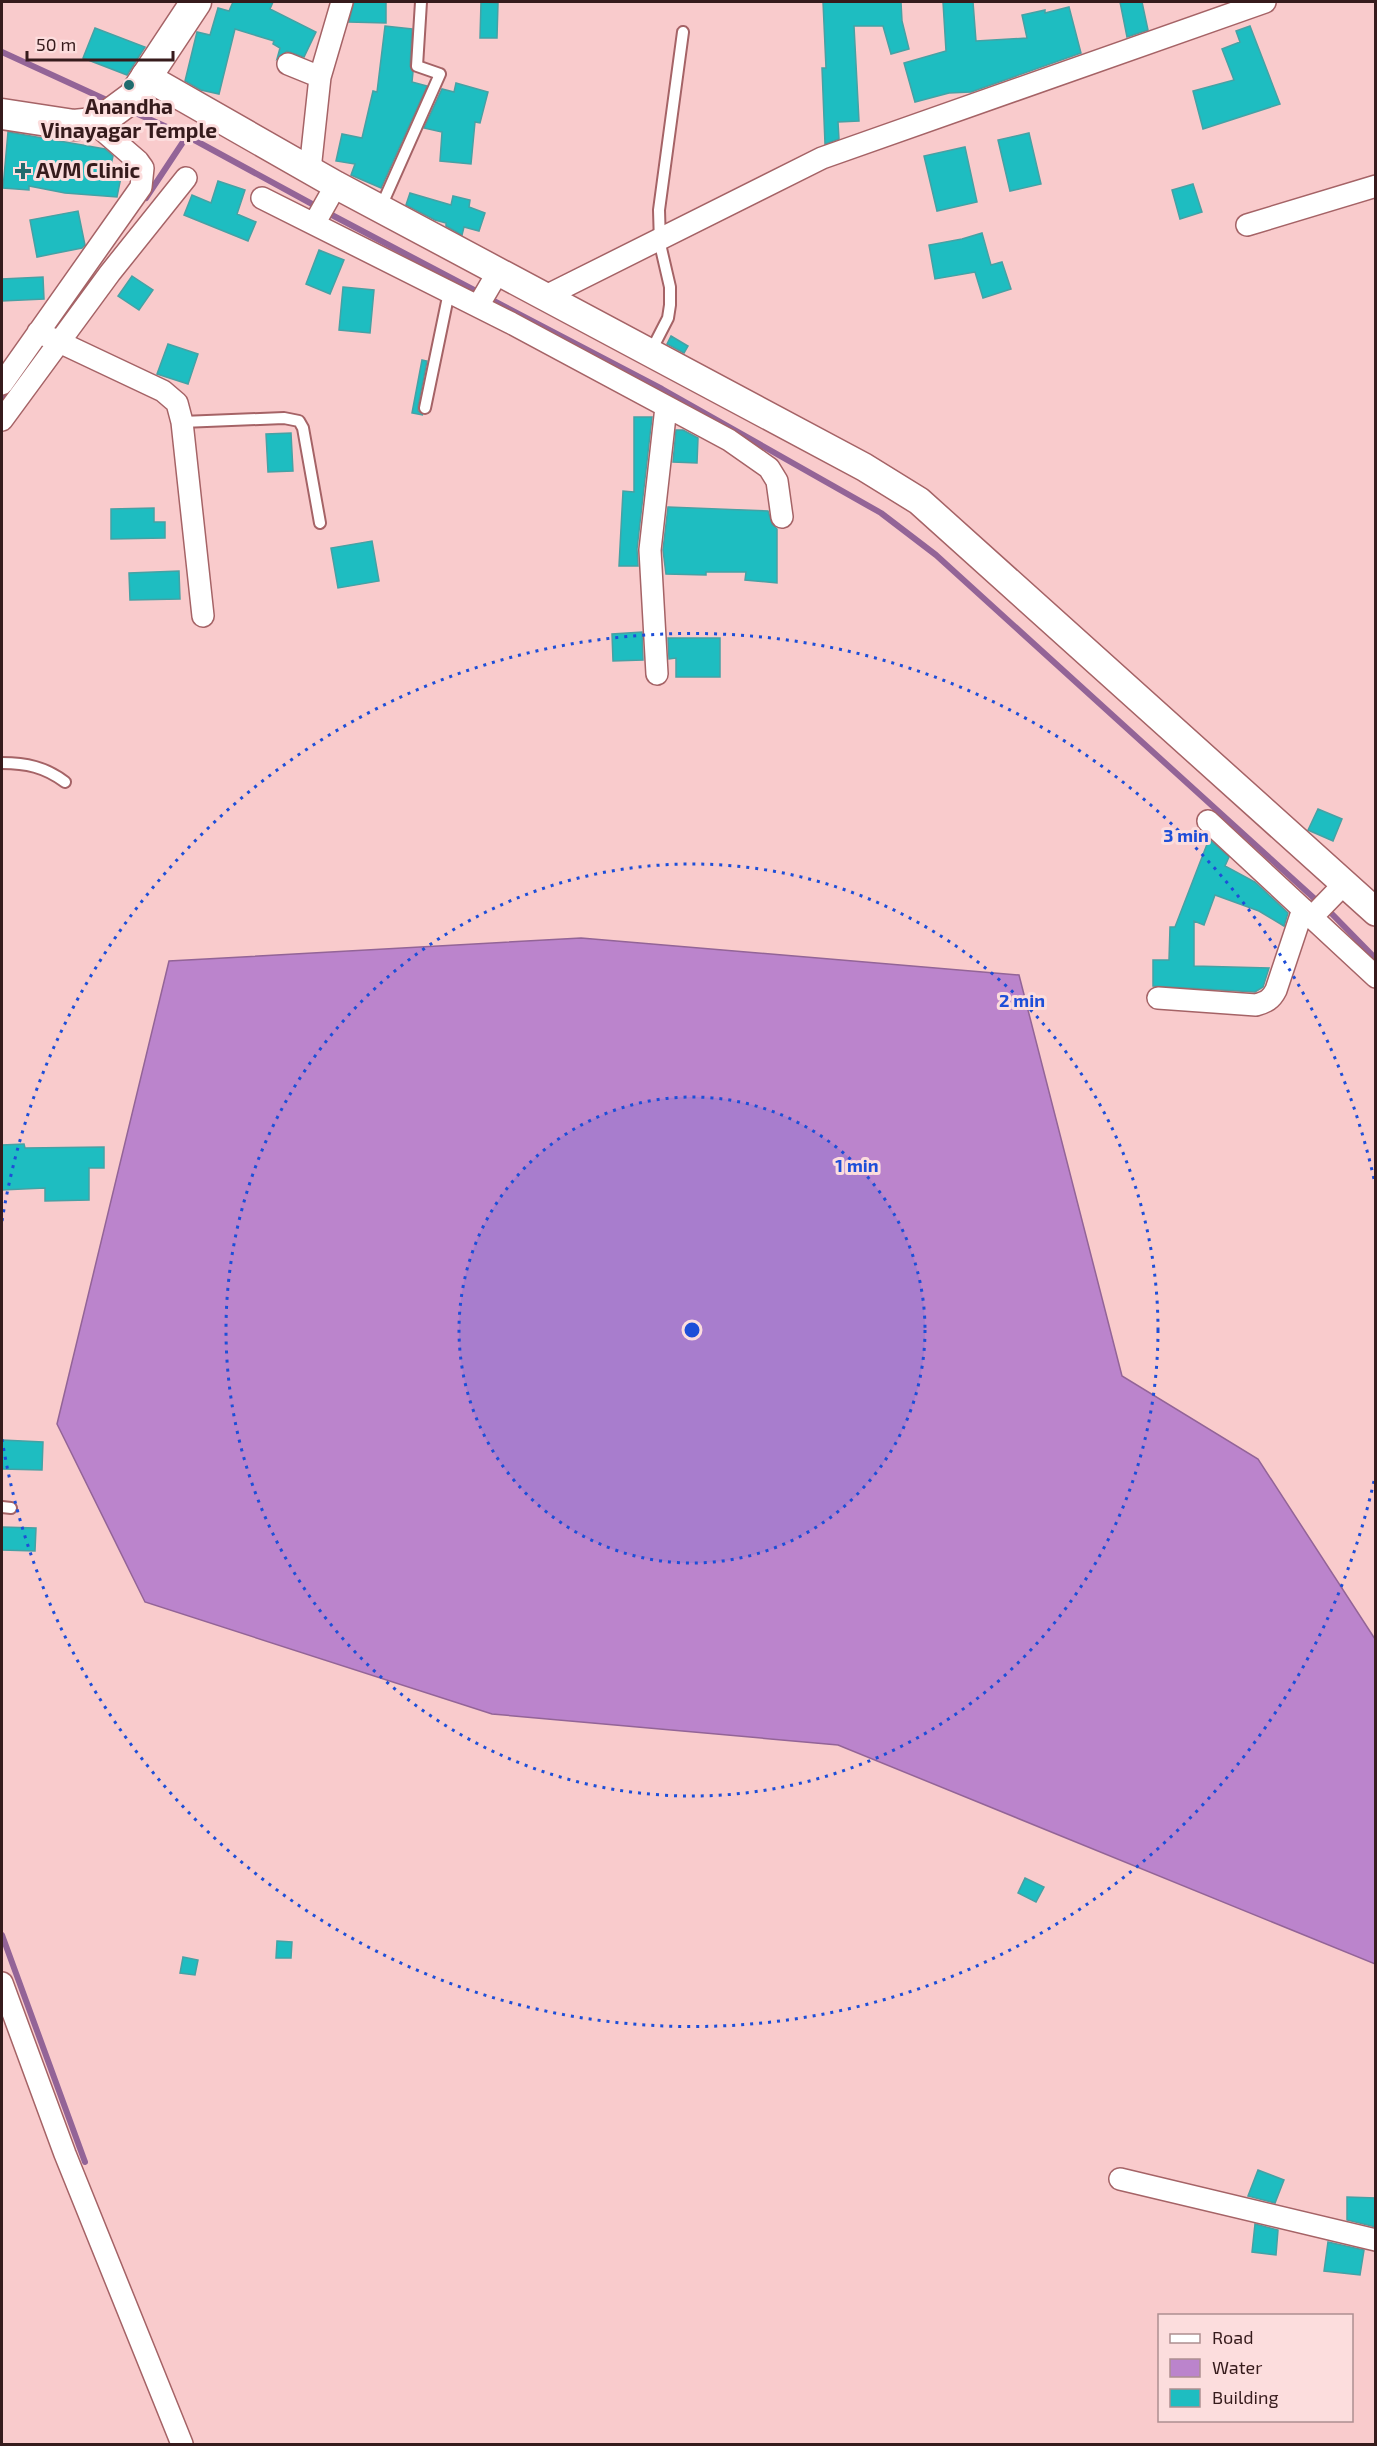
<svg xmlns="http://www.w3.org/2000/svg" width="1377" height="2446" viewBox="0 0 1377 2446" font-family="'Exo 2',sans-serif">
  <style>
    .water { fill: #bb84cc; stroke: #936497; stroke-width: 1.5 }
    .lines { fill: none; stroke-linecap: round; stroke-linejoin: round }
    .stream { stroke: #936497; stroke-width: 6 }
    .building { fill: #1ebdc1; stroke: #46a1a4; stroke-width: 1.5 }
    .service-casing { stroke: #a56366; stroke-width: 14 }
    .minor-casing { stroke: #a56366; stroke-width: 24 }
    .tertiary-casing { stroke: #a56366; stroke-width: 30 }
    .secondary-casing { stroke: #a56366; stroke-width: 33 }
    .service { stroke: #fff; stroke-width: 10 }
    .minor { stroke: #fff; stroke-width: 21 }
    .tertiary { stroke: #fff; stroke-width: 27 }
    .secondary { stroke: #fff; stroke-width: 30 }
    .ring { fill: none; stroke: #1d4ed8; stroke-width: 3; stroke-dasharray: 3 6 }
    .poi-dot { fill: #206c6e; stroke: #fcdddd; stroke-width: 2 }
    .labels { text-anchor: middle; stroke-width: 6; stroke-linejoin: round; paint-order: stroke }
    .poi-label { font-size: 21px; font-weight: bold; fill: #361b1c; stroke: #fcdddd }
    .centre { fill: #1d4ed8; stroke: #fcdddd; stroke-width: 3 }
    .ring-label { font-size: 18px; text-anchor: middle; font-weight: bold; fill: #1d4ed8; stroke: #fcdddd; stroke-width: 6; stroke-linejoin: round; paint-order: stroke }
  </style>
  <rect width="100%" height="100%" fill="#f9cbcc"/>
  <!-- water -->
  <path class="water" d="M 581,938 L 1019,975 L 1122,1376 L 1258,1459 L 1375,1639 L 1375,1964 L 838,1745 L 492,1714 L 145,1602 L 57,1424 L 169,961 Z"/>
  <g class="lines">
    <!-- stream -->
    <path class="stream" d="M 2,52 L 111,102
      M 131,111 L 187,136 L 312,204
      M 146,198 L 187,136
      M 330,214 L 474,290
      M 492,300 L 662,389 L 881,513 L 936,555 L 1316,900
      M 2,400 L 11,387
      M 1332,914 L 1376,959
      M 2,1935 L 85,2162"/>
  </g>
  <!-- building -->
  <path class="building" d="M 233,2 L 273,2 L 270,9 L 316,32 L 304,57 L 287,51 L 277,59 L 280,48 L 273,44 L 274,41 L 235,29 L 219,94 L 201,90 L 185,81 L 197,32 L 210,35 L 218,8 L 229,11 Z
    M 354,2 L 386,2 L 386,23 L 349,22 Z
    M 481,2 L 498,3 L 497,38 L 480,38 Z
    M 823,2 L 901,2 L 902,21 L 909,49 L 891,54 L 883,26 L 854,26 L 859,121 L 838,122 L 839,139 L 825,144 L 822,68 L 826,68 Z
    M 943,2 L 973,2 L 976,41 L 1027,38 L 1022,15 L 1045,10 L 1045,13 L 1069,7 L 1081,53 L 971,92 L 949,93 L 915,102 L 904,63 L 946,51 Z
    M 1120,2 L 1142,2 L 1148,30 L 1127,37 Z
    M 385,26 L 412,29 L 410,66 L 413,72 L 412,82 L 427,86 L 381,188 L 351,175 L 355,164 L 336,161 L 342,134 L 362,138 L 373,91 L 377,92 Z
    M 1250,26 L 1280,104 L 1203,129 L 1193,91 L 1234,80 L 1222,49 L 1240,42 L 1236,31 Z
    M 95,28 L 145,47 L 127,75 L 83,58 Z
    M 456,83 L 488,92 L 480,123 L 475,122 L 471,164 L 440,161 L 442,132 L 424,128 L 442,89 L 454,92 Z
    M 8,132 L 105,149 L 113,156 L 109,174 L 121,177 L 117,197 L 65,193 L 29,186 L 29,190 L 3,188 Z
    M 1029,133 L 1041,184 L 1010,191 L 998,140 Z
    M 965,147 L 977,202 L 937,211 L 924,156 Z
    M 218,181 L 245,190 L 237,214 L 256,222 L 248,241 L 184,215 L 192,195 L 211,203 Z
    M 1193,184 L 1202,212 L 1180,219 L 1172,190 Z
    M 410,193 L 451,205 L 453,196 L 470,200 L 469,207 L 485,213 L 479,231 L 464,227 L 462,235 L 446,226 L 446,223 L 435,220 L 406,205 Z
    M 78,211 L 85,245 L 82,248 L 37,257 L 30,220 Z
    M 982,233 L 991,265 L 1002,262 L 1011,289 L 983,298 L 975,272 L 935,279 L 929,245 L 962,239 Z
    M 319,250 L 344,260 L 330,294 L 306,284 Z
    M 132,276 L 153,290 L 139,310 L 118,296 Z
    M 43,277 L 44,299 L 2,301 L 2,279 Z
    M 343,287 L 374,290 L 370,333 L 339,330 Z
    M 671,336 L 688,346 L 684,353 L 667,344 Z
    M 168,344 L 198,354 L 188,384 L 157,374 Z
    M 422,360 L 427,361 L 418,406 L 418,411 L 423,415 L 412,413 Z
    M 634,417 L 652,417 L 637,549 L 638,566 L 619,566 L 623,491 L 634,492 Z
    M 676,430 L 683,430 L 698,438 L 697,463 L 673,462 Z
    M 291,433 L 293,471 L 268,472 L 266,434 Z
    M 668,507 L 768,511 L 772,524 L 777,529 L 777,583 L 745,580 L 746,572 L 706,572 L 706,575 L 666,574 L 663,550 Z
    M 154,508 L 154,522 L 165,522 L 165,538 L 111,539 L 111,509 Z
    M 372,541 L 379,581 L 338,588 L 331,548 Z
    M 179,571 L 180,599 L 130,600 L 129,573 Z
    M 642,632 L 643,660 L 613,661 L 612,634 Z
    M 668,638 L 720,638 L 720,677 L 676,677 L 676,658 L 669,659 Z
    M 1318,809 L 1342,819 L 1333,841 L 1308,830 Z
    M 1209,839 L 1229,857 L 1225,866 L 1255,882 L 1288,913 L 1284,926 L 1259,911 L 1215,895 L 1204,925 L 1194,921 L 1194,966 L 1269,968 L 1263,987 L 1255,992 L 1153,986 L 1153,960 L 1169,960 L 1170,927 L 1175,927 Z
    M 24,1144 L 25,1148 L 104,1147 L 104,1168 L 89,1168 L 89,1200 L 45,1201 L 45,1188 L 2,1190 L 2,1145 Z
    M 2,1440 L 43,1442 L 42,1470 L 2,1469 Z
    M 2,1527 L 36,1528 L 35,1551 L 2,1550 Z
    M 1025,1878 L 1044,1887 L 1036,1902 L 1018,1893 Z
    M 277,1941 L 292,1942 L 291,1958 L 276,1958 Z
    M 183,1957 L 198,1960 L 195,1975 L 180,1973 Z
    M 1258,2170 L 1284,2180 L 1275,2203 L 1248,2196 Z
    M 1347,2197 L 1376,2198 L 1376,2227 L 1347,2220 Z
    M 1255,2224 L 1278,2230 L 1276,2255 L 1252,2252 Z
    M 1328,2242 L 1364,2250 L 1360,2275 L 1324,2271 Z"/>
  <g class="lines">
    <defs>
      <path id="service" d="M 380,209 L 440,74 L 417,66 L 421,2
        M 650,353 L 668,318 L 670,305 L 670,287 L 660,244 L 659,210 L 683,32
        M 425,408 L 449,292
        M 182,422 L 284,418 L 299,421 L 303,428 L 320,523
        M 2,763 C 26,763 45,767 65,782
        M 2,1507 L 11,1508"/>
      <path id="minor" d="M 288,64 L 320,77 L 342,2
        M 310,170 L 320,77
        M 262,198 L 511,323 L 729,440 L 769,468 L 777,481 L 782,517
        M 314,224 L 336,185
        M 1247,225 L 1376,186
        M 544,297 L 822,158 L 1265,2
        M 478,306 L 498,272
        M 38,332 L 163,391 L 177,403 L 182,422 L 203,616
        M 2,384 L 141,187 L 143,168 L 138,161 L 94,123
        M 2,420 L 110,273 L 186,178
        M 657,674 L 650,550 L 666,407
        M 1208,821 L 1376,977
        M 1312,917 L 1345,883
        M 1158,998 L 1256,1005 C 1266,1002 1271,1000 1276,990 L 1303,909
        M 2,1983 L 65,2154 L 182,2444
        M 1120,2179 L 1376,2240"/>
      <path id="tertiary" d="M 145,76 L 336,185 L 864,467 L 919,501 L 1376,912"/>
      <path id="secondary" d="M 2,114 L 74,125 L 94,123 L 110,114 L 133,97 L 196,2"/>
    </defs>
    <!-- service casing -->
    <use href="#service" class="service-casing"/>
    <!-- minor casing -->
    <use href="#minor" class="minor-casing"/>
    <!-- tertiary casing -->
    <use href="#tertiary" class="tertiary-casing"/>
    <!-- secondary casing -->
    <use href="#secondary" class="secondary-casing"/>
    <!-- service -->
    <use href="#service" class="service"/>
    <!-- minor -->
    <use href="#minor" class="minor"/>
    <!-- tertiary -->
    <use href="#tertiary" class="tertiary"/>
    <!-- secondary -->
    <use href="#secondary" class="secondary"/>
  </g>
  <!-- distance rings -->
  <circle cx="692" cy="1330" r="233" fill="#1d4ed8" fill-opacity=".12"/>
  <g class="ring">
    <circle cx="692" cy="1330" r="233"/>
    <circle cx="692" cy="1330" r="466"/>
    <path d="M1374 1481A699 699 0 0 1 2 1439M2 1221A699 699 0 0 1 1374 1179"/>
  </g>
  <!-- markers -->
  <g class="poi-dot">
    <circle cx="129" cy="85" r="6"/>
    <path d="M20 162h6v6h6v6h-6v6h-6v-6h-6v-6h6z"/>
  </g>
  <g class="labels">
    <!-- poi labels -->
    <g class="poi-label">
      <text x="129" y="114">Anandha<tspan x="129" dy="24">Vinayagar Temple</tspan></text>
      <text x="36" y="178" text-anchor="start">AVM Clinic</text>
    </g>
  </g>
  <circle cx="692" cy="1330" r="9" class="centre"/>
  <g class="ring-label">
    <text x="1186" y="842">3 min</text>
    <text x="1022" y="1007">2 min</text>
    <text x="857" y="1172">1 min</text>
  </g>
  <!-- border -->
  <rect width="1377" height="2446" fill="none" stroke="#361b1c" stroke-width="6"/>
  <!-- legend -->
  <rect x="1158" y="2314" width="195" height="108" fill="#fcdddd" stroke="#ad8f90" stroke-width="1.5"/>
  <rect x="1170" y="2334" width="30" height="9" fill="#ffffff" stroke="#ad8f90" stroke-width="1.5"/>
  <text x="1212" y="2344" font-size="18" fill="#361b1c">Road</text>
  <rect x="1170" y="2359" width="30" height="18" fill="#bb84cc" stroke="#ad8f90" stroke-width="1.5"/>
  <text x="1212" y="2374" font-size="18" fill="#361b1c">Water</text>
  <rect x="1170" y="2389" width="30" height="18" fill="#1ebdc1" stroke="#ad8f90" stroke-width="1.5"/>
  <text x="1212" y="2404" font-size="18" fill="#361b1c">Building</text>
  <!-- scale -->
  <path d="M27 51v9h146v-9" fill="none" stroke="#361b1c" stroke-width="3"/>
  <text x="36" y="51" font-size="18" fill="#361b1c" stroke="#fcdddd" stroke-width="4.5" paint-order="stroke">50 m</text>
</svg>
